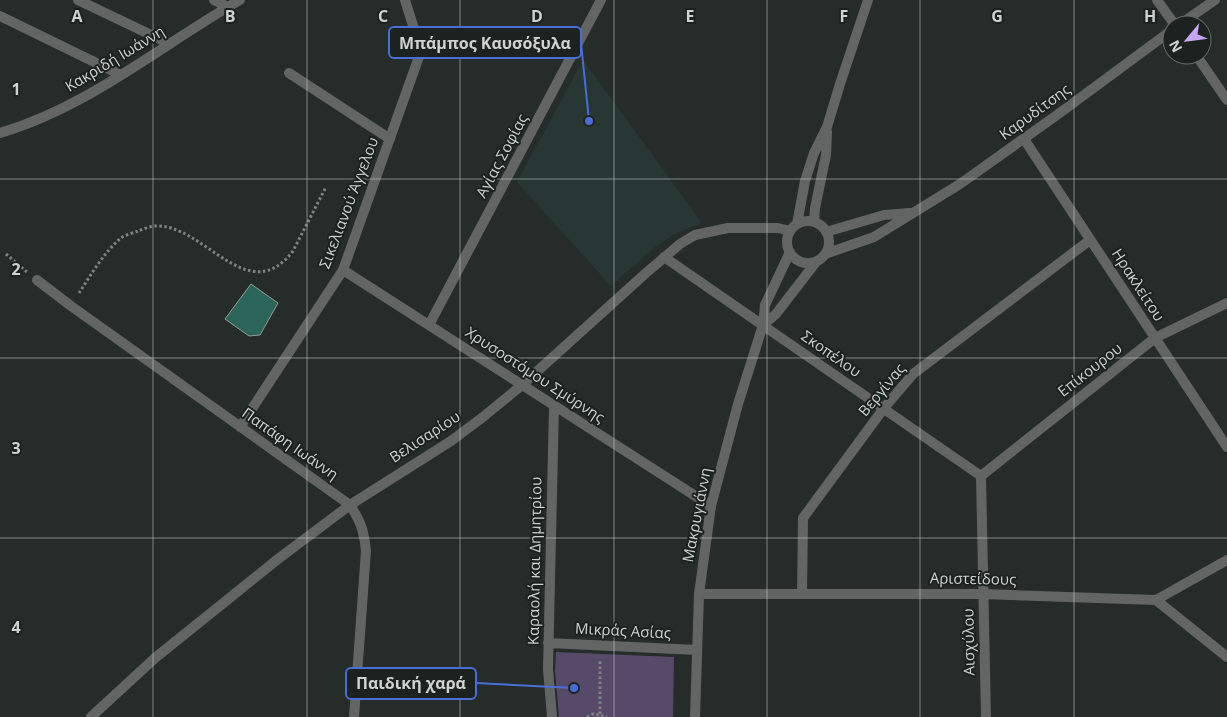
<svg xmlns="http://www.w3.org/2000/svg" width="1227" height="717" viewBox="0 0 1227 717" font-family="'Open Sans',sans-serif">
  <style>
    .built { fill: #283733 }
    .green { fill: #574a69 }
    .building { fill: #2b6459; stroke: #949c9a }
    .lines { fill: none; stroke-linecap: round; stroke-linejoin: round }
    .path { stroke: #7e8482; stroke-width: 3; stroke-dasharray: 2.5 2.5; stroke-linecap: butt }
    .minor { stroke: #626564; stroke-width: 10 }
    .tertiary { stroke: #626564; stroke-width: 10 }
    .grid { fill: none; stroke: #ced3d1; stroke-width: 1; stroke-opacity: 0.55 }
    .labels { text-anchor: middle; stroke-width: 4; stroke-linejoin: round; paint-order: stroke }
    .street-label { font-size: 15px; fill: #ced3d1; stroke: #1c2220 }
    .grid-label { font-size: 16px; text-anchor: middle; font-weight: bold; fill: #ced3d1; stroke: #1c2220; stroke-width: 4; stroke-linejoin: round; paint-order: stroke }
    .leader { fill: none; stroke: #496fd6; stroke-width: 2 }
    .callout-dot { fill: #496fd6; stroke: #1c2220; stroke-width: 2 }
    .callout { fill: #1c2220; stroke: #496fd6; stroke-width: 2 }
    .callout-label { font-size: 16px; text-anchor: middle; font-weight: bold; fill: #ced3d1 }
  </style>
  <rect width="100%" height="100%" fill="#252c2a"/>
  <!-- built -->
  <path class="built" d="M 583,60 L 702,223 L 674,234 L 654,248 L 611,286 L 517,182 Z"/>
  <!-- green -->
  <path class="green" d="M 556,652 L 674,657 L 673,717 L 559,717 L 555,671 Z"/>
  <!-- building -->
  <path class="building" d="M 251,284 L 278,303 L 260,335 L 249,336 L 225,319 Z"/>
  <g class="lines">
    <!-- path -->
    <path class="path" d="M 6,254 L 27,272
      M 79,293 C 91,275 104,252 121,238 C 125,235 133,233 138,231 C 143,229 150,226 156,226 C 204,224 248,310 293,251 L 326,187
      M 600,714 L 600,660
      M 587,717 L 593,714 L 607,717"/>
    <!-- minor -->
    <path class="minor" d="M 78,0 L 170,44
      M 214,0 L 228,7
      M 0,16 L 121,75
      M 1196,55 L 1227,100
      M 289,73 L 390,139
      M 0,133 C 89,107 161,45 240,0
      M 1024,139 L 1227,447
      M 664,257 L 981,476
      M 343,270 L 711,506
      M 37,280 L 71,306 L 350,505 C 361,522 364,531 366,551 L 354,717
      M 429,325 L 601,0
      M 240,427 L 343,270 L 421,51 L 405,0
      M 981,476 L 1155,338 L 1227,303
      M 981,476 L 986,717
      M 699,594 L 983,594 L 1156,600 L 1227,657
      M 802,594 L 803,518 L 884,408 L 913,374 L 1090,240
      M 1156,600 L 1227,560
      M 548,643 L 697,650
      M 91,717 L 155,658 L 278,559 L 350,505 L 451,441 L 483,417 L 522,385 L 646,273 L 680,244 L 695,235 L 728,228 L 778,228 L 790,231
      M 552,717 L 548,669 L 554,406"/>
    <!-- tertiary -->
    <path class="tertiary" d="M 1157,0 L 1175,25
      M 1179,25 L 1215,0
      M787 242a21 21 0 1 1 42 0a21 21 0 1 1-42 0Z
      M 814,222 L 815,208 L 826,155 L 827,132
      M 797,224 L 805,181 L 814,153 L 827,127 L 840,84 L 868,0
      M 826,232 L 884,215 L 910,213
      M 825,254 L 874,237 L 960,184 L 1057,115 L 1172,30
      M 763,325 L 776,314 L 816,262
      M 695,717 L 699,594 L 711,506 L 738,404 L 763,325 L 765,305 L 790,252"/>
  </g>
  <!-- grid -->
  <path class="grid" d="M 153,0 L 153,717M 307,0 L 307,717M 460,0 L 460,717M 614,0 L 614,717M 767,0 L 767,717M 920,0 L 920,717M 1074,0 L 1074,717M 0,179 L 1227,179M 0,358 L 1227,358M 0,538 L 1227,538"/>
  <g class="labels">
    <!-- street labels -->
    <g class="street-label">
      <text transform="translate(115 59) rotate(-31)" y="5">Κακριδή Ιωάννη</text>
      <text transform="translate(1035 112) rotate(-36)" y="5">Καρυδίτσης</text>
      <text transform="translate(502 156) rotate(-62)" y="5">Αγίας Σοφίας</text>
      <text transform="translate(349 203) rotate(-69)" y="5">Σικελιανού Άγγελου</text>
      <text transform="translate(1138 285) rotate(57)" y="5">Ηρακλείτου</text>
      <text transform="translate(831 354) rotate(35)" y="5">Σκοπέλου</text>
      <text transform="translate(1090 370) rotate(-38)" y="5">Επίκουρου</text>
      <text transform="translate(535 375) rotate(33)" y="5">Χρυσοστόμου Σμύρνης</text>
      <text transform="translate(882 390) rotate(-50)" y="5">Βεργίνας</text>
      <text transform="translate(425 437) rotate(-33)" y="5">Βελισαρίου</text>
      <text transform="translate(290 444) rotate(35)" y="5">Παπάφη Ιωάννη</text>
      <text transform="translate(697 515) rotate(-79)" y="5">Μακρυγιάννη</text>
      <text transform="translate(535 561) rotate(-89)" y="5">Καραολή και Δημητρίου</text>
      <text transform="translate(973 579) rotate(1)" y="5">Αριστείδους</text>
      <text transform="translate(623 631) rotate(3)" y="5">Μικράς Ασίας</text>
      <text transform="translate(969 642) rotate(-91)" y="5">Αισχύλου</text>
    </g>
  </g>
  <g class="grid-label">
    <text x="77" y="22">A</text>
    <text x="230" y="22">B</text>
    <text x="383" y="22">C</text>
    <text x="537" y="22">D</text>
    <text x="690" y="22">E</text>
    <text x="844" y="22">F</text>
    <text x="997" y="22">G</text>
    <text x="1150" y="22">H</text>
    <text x="16" y="95">1</text>
    <text x="16" y="275">2</text>
    <text x="16" y="454">3</text>
    <text x="16" y="633">4</text>
  </g>
  <!-- callouts -->
  <path class="leader" d="M589 121L581 43M574 688L476 683"/>
  <g class="callout-dot">
    <circle cx="589" cy="121" r="5"/>
    <circle cx="574" cy="688" r="5"/>
  </g>
  <g class="callout">
    <rect x="389" y="27" width="192" height="31" rx="5"/>
    <rect x="346" y="668" width="130" height="31" rx="5"/>
  </g>
  <g class="callout-label">
    <text x="485" y="49">Μπάμπος Καυσόξυλα</text>
    <text x="411" y="689">Παιδική χαρά</text>
  </g>
  <!-- north arrow -->
  <g transform="translate(1187 40) rotate(241)"><circle r="24" fill="#1c2220" stroke="#636967"/>
  <path d="M0-4L9 19L0 12L-9 19Z" fill="#c6a6f0"/>
  <text y="-8" font-size="14" font-weight="bold" text-anchor="middle" fill="#ced3d1">N</text>
  </g>
</svg>
